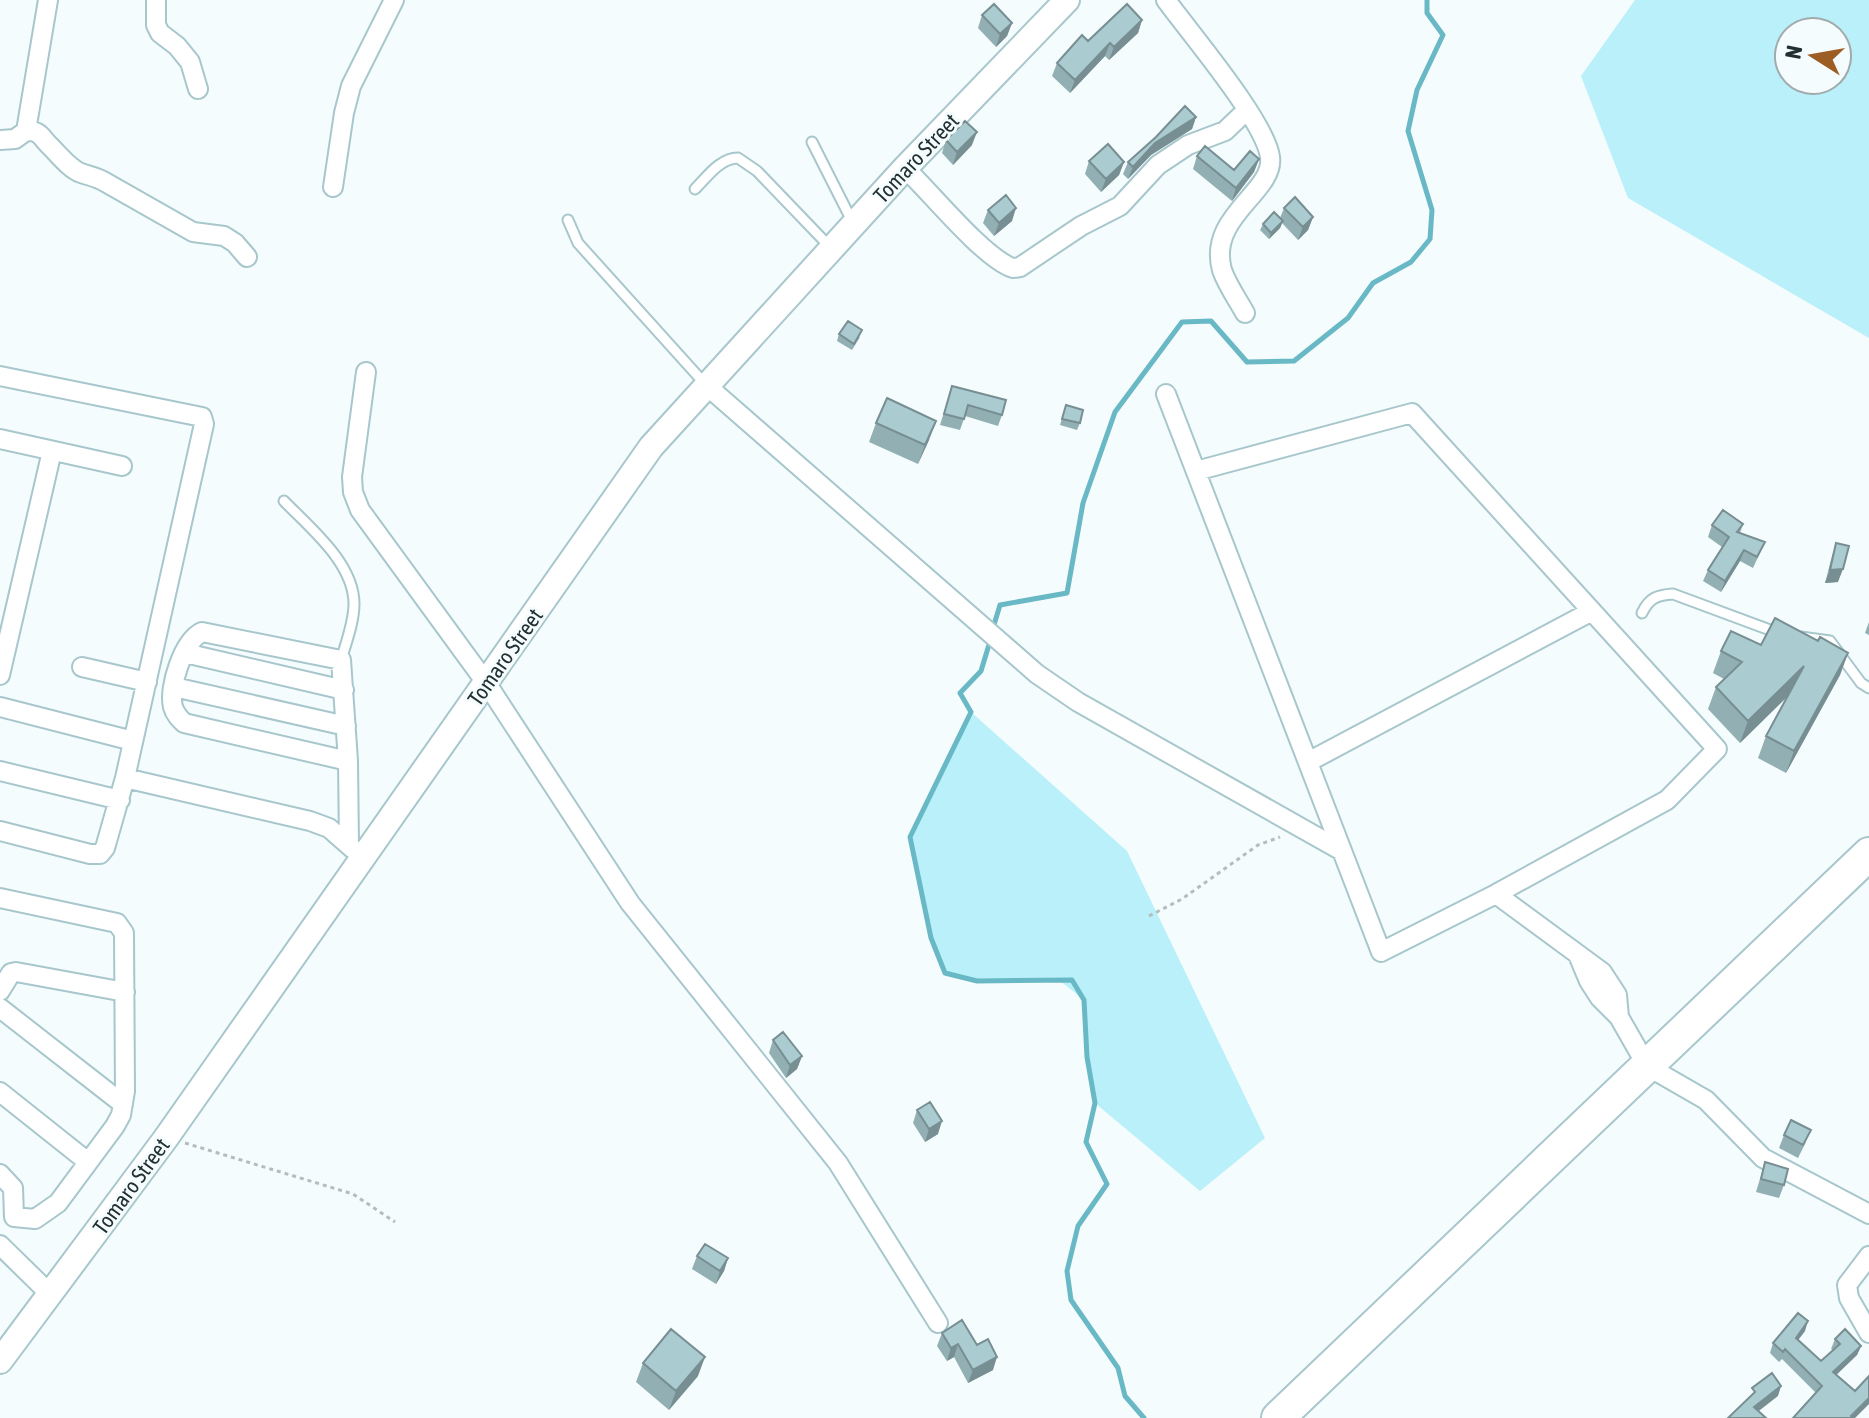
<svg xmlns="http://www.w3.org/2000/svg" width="1869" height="1418" viewBox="0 0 1869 1418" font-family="'Asap Condensed',sans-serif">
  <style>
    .green { fill: #b9f0f9; fill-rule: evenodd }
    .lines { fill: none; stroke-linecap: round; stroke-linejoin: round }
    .stream { stroke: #69b8c5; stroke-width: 5 }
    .service-casing { stroke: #a7c7cc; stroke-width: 13 }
    .minor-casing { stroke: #a7c7cc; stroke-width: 22 }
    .tertiary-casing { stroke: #a7c7cc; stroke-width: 28 }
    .trunk-casing { stroke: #a7c7cc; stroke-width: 36 }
    .path { stroke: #b4bcbe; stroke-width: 3; stroke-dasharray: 4 4; stroke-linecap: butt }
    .service { stroke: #fff; stroke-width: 9 }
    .minor { stroke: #fff; stroke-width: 18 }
    .tertiary { stroke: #fff; stroke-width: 24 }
    .trunk { stroke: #fff; stroke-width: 32 }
    .wall { fill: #92afb3 }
    .shaded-wall { fill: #778e92 }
    .building { fill: #aacbd0; stroke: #778e92; stroke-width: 2 }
    .labels { text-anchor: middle; stroke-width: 6; stroke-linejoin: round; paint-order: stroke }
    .street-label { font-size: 22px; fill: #233032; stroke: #f5fcfd }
  </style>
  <rect width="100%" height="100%" fill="#f5fcfd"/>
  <!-- green -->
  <path class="green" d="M 1635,0 L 1869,0 L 1869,338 L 1628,198 L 1581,76 ZM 1837,32 L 1837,80 L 1789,80 L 1789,32 Z
    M 971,712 L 1127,851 L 1265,1138 L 1200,1191 L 1095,1103 L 1087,1057 L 1084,1000 L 1059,980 L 977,981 L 945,973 L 931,938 L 910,837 Z"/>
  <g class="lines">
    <!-- stream -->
    <path class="stream" d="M 993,628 L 1000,605 L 1067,593 L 1083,503 L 1115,412 L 1182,322 L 1211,321 L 1247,362 L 1294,361 L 1348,318 L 1373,283 L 1411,262 L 1430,239 L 1432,210 L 1408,131 L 1417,90 L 1443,35 L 1427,13 L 1427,0
      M 991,638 L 981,671 L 960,693 L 971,712 L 910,837 L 931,938 L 945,973 L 977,981 L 1072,980 L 1084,1000 L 1087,1057 L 1095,1103 L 1086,1142 L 1107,1184 L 1078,1226 L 1067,1271 L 1071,1300 L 1118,1368 L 1125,1396 L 1144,1418"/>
    <defs>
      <path id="service" d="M 812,142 L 852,221
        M 695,189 C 707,177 720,158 738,158 L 757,171 L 831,248
        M 568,220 L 578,243 L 706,385
        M 284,501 C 310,528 354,563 354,604 C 354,622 346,643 341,660
        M 1642,613 C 1649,598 1657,595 1673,594 L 1778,633
        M 1801,637 L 1830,641 L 1861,683 L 1869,688"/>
      <path id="minor" d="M 156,0 L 156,25 L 160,33 L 177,46 L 190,62 L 198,89
        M 1166,0 C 1190,33 1265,121 1270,157 C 1275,192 1207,216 1222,270 C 1227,285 1238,300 1245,313
        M 26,131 C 41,130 41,138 51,147 C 59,155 70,169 81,173 C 89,176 97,177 105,182 L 193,232 L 224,236 L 235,243 L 247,257
        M 0,140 L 15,139 L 26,131 L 48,0
        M 905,168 C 931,193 978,251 1008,266 C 1014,269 1013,268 1020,267 L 1081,226 L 1120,206 L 1158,165 L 1188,145 L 1225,131 L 1247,110
        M 333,187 L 344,113 L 351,86 L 394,0
        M 366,372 L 352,477 L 353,492 L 360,510 L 487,684 L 630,903 L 838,1163 L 938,1323
        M 0,376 L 202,417 L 204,424 L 125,778 L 105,848 L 100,854 L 90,854 L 0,831
        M 706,385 L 1037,674 L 1078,702 L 1342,851
        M 1166,394 L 1381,952 L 1496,894 L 1667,800 L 1717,749 L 1412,413 L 1196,471
        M 0,439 L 122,466
        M 185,653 L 344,690
        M 82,667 L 147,682
        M 0,675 L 52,451
        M 174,687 L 346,726
        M 0,707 L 133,741
        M 348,761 L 184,723 C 179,718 175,714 173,707 C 168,688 183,641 202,632 L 341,660 L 348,761 L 349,845
        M 1308,762 L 1592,611
        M 0,771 L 120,800
        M 125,778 L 310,821 L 329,828 L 353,849
        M 1496,894 L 1602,972 L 1617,995 L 1619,1017
        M 0,898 L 117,923 L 124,933 L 125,1091 L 121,1115 L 115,1126 L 58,1203 L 35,1219 L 14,1217 L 13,1188 L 0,1174
        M 1578,955 L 1589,981 L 1600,998 L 1619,1017 L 1647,1066 L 1706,1100 L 1763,1158 L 1869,1214
        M 0,991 L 11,973 L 16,972 L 125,992
        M 0,1008 L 123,1104
        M 0,1092 L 88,1162
        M 0,1245 L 50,1294
        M 1869,1256 L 1847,1285 L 1849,1298 L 1869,1333"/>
      <path id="tertiary" d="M 0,1361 L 166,1138 L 651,447 L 905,168 L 1067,0"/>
      <path id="trunk" d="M 1278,1418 L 1869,854"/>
    </defs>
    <!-- service casing -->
    <use href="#service" class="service-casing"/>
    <!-- minor casing -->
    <use href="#minor" class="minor-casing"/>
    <!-- tertiary casing -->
    <use href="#tertiary" class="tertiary-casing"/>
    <!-- trunk casing -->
    <use href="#trunk" class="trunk-casing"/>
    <!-- path -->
    <path class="path" d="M 1149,916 L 1182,899 L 1258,845 L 1280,837
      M 185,1143 L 353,1194 L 395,1222"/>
    <!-- service -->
    <use href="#service" class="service"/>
    <!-- minor -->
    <use href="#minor" class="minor"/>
    <!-- tertiary -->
    <use href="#tertiary" class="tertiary"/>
    <!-- trunk -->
    <use href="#trunk" class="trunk"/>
  </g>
  <!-- wall -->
  <path class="wall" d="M 982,15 L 1012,23 L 1007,36 L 996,47 L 978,28 Z
    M 1142,20 L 1138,33 L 1109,60 L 1105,56 L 1070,93 L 1052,76 L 1057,63 L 1088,41 Z
    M 1196,117 L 1192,129 L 1151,155 L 1128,179 L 1123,174 L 1128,162 Z
    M 946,140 L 972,145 L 953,165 L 942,153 Z
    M 1197,156 L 1234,170 L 1259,159 L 1254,172 L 1232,201 L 1193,169 Z
    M 1089,161 L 1124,162 L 1119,175 L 1101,192 L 1085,174 Z
    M 1284,208 L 1313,217 L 1308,230 L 1298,240 L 1282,223 L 1280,228 L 1269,239 L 1260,230 L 1263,224 L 1280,218 Z
    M 988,210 L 1012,221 L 994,236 L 983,223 Z
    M 839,334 L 860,337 L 852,350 L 837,341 Z
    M 952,386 L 1002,415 L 998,426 L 965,416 L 960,430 L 940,425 Z
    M 1066,405 L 1080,423 L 1077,430 L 1060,425 Z
    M 876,423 L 929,440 L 918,464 L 869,442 Z
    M 1743,524 L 1740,533 L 1765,542 L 1753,568 L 1740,561 L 1721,592 L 1703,581 L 1708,570 L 1722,547 L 1708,537 L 1712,525 Z
    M 1836,543 L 1838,582 L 1825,583 L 1832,556 Z
    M 1869,622 L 1869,635 L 1865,633 Z
    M 1818,641 L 1848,653 L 1840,675 L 1786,773 L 1758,758 L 1766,736 L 1788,696 L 1740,743 L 1708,709 L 1716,687 L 1724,679 L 1713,673 L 1721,651 L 1761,645 Z
    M 773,1040 L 802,1056 L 797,1069 L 786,1078 L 769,1053 Z
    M 917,1110 L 938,1134 L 925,1142 L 913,1123 Z
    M 1784,1135 L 1806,1142 L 1798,1158 L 1779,1148 Z
    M 1765,1162 L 1784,1185 L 1779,1198 L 1756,1192 Z
    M 697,1256 L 728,1258 L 724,1271 L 716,1284 L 692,1269 Z
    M 962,1320 L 993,1370 L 968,1383 L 954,1357 L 947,1361 L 937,1346 L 942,1333 Z
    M 1805,1331 L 1798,1340 L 1821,1361 L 1833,1350 L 1831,1349 L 1835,1339 L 1861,1346 L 1857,1355 L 1816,1393 L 1782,1359 L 1779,1362 L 1770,1353 L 1773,1343 Z
    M 643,1363 L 698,1376 L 669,1410 L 636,1382 Z"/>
  <!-- shaded-wall -->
  <path class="shaded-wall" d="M 1142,20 L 1138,33 L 1109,60 L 1114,47 Z
    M 1012,23 L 1007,36 L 996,47 L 1000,34 Z
    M 1110,43 L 1105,56 L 1070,93 L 1075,80 Z
    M 1196,117 L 1192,129 L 1151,155 L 1128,179 L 1133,167 L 1155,143 Z
    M 977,132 L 972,145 L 953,165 L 957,152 Z
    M 1259,159 L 1254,172 L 1232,201 L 1236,188 Z
    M 1124,162 L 1119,175 L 1101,192 L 1106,179 Z
    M 1016,208 L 1012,221 L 994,236 L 999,223 Z
    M 1313,217 L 1308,230 L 1298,240 L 1303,227 Z
    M 1283,221 L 1280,228 L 1269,239 L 1271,233 Z
    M 936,421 L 929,440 L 918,464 L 925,445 Z
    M 1744,550 L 1740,561 L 1721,592 L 1725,581 Z
    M 1843,569 L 1838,582 L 1825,583 L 1830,570 Z
    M 1848,653 L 1840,675 L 1786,773 L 1794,751 Z
    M 1804,666 L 1796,688 L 1740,743 L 1748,721 Z
    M 802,1056 L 797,1069 L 786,1078 L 790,1065 Z
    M 942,1121 L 938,1134 L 925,1142 L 929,1129 Z
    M 728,1258 L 724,1271 L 716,1284 L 720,1271 Z
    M 1808,1321 L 1805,1331 L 1792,1348 L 1796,1338 Z
    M 958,1344 L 954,1357 L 947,1361 L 951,1348 Z
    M 1861,1346 L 1857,1355 L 1829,1382 L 1833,1372 Z
    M 705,1357 L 698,1376 L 669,1410 L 676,1391 Z
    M 997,1357 L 993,1370 L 968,1383 L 973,1370 Z
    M 1781,1386 L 1778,1396 L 1751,1417 L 1754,1407 Z
    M 1869,1398 L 1869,1404 L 1855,1418 L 1850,1418 Z"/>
  <!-- building -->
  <path class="building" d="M 994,4 L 1012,23 L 1000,34 L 982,15 Z
    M 1127,4 L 1142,20 L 1114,47 L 1110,43 L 1075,80 L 1057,63 L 1082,35 L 1088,41 Z
    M 1185,106 L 1196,117 L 1155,143 L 1133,167 L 1128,162 L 1156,137 Z
    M 965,121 L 977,132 L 957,152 L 946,140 Z
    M 1108,144 L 1124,162 L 1106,179 L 1089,161 Z
    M 1205,146 L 1234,170 L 1250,151 L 1259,159 L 1236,188 L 1197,156 Z
    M 1006,195 L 1016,208 L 999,223 L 988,210 Z
    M 1295,197 L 1313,217 L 1303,227 L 1284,208 Z
    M 1274,212 L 1283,221 L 1271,233 L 1263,224 Z
    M 848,321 L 862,330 L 854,344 L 839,334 Z
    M 952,386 L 1006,400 L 1002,415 L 968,405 L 964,419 L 944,414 Z
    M 887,398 L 936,421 L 925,445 L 876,423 Z
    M 1066,405 L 1083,410 L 1080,423 L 1062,419 Z
    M 1723,510 L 1743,524 L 1737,532 L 1765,542 L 1757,557 L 1744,550 L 1725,581 L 1708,570 L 1729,537 L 1712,525 Z
    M 1836,543 L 1849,546 L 1843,569 L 1830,570 Z
    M 1775,618 L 1818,641 L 1820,637 L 1848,653 L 1794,751 L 1766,736 L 1804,666 L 1748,721 L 1716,687 L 1742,662 L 1721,651 L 1731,631 L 1761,645 Z
    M 783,1032 L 802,1056 L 790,1065 L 773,1040 Z
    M 930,1102 L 942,1121 L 929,1129 L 917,1110 Z
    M 1791,1120 L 1811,1130 L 1803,1145 L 1784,1135 Z
    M 1765,1162 L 1788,1169 L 1784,1185 L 1761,1179 Z
    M 705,1244 L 728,1258 L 720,1271 L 697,1256 Z
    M 1798,1313 L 1808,1321 L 1796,1338 L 1821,1361 L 1840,1344 L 1835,1339 L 1845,1329 L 1861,1346 L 1833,1372 L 1855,1391 L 1869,1376 L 1869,1398 L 1851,1416 L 1853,1418 L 1793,1418 L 1822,1386 L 1785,1349 L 1783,1352 L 1773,1343 Z
    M 962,1320 L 977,1345 L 988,1339 L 997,1357 L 973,1370 L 958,1344 L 951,1348 L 942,1333 Z
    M 671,1329 L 705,1357 L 676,1391 L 643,1363 Z
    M 1772,1373 L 1781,1386 L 1754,1407 L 1766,1418 L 1728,1418 L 1755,1392 L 1752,1388 Z"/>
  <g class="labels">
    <!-- street labels -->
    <g class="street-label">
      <text transform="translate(916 158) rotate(-47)" y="8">Tomaro Street</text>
      <text transform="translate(505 657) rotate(-55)" y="8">Tomaro Street</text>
      <text transform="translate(131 1186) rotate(-54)" y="8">Tomaro Street</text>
    </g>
  </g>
  <!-- north arrow -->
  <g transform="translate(1813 56) rotate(281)"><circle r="38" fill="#f5fcfd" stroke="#a1aaac" stroke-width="2"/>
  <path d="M0-6L14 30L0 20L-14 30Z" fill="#9d5e25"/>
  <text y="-12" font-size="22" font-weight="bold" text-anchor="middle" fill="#233032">N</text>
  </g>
</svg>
